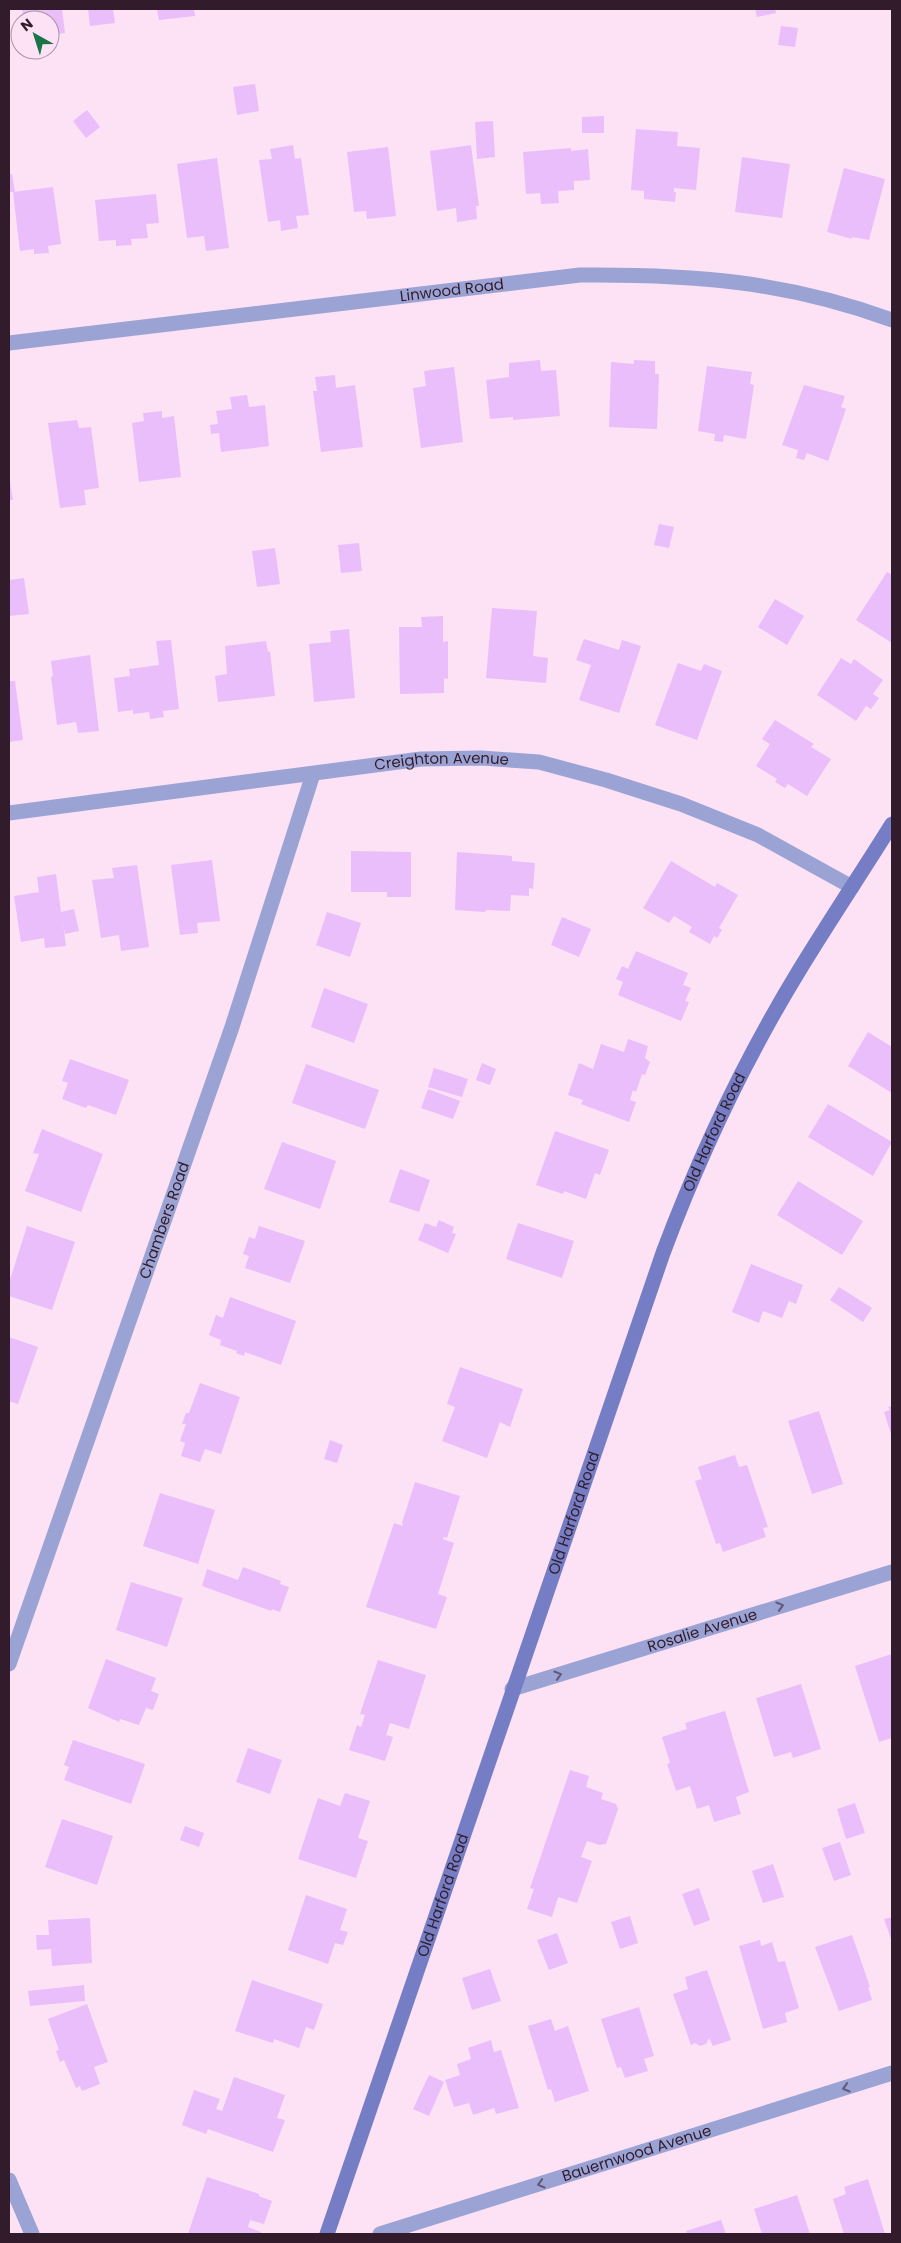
<svg xmlns="http://www.w3.org/2000/svg" width="901" height="2243" viewBox="0 0 901 2243" font-family="Poppins,sans-serif">
  <style>
    .building { fill: #eabefa }
    .lines { fill: none; stroke-linecap: round; stroke-linejoin: round }
    .street { stroke: #9ba3d4; stroke-width: 15 }
    .secondary { stroke: #757ec5; stroke-width: 15 }
    .oneway { stroke: #615978 }
    .labels { text-anchor: middle; stroke-width: 4.5; stroke-linejoin: round; paint-order: stroke }
    .street-label { font-size: 15px; fill: #321c2c; stroke: #fce2f4 }
  </style>
  <rect width="100%" height="100%" fill="#fce2f4"/>
  <!-- building -->
  <path class="building" d="M 22,9 L 62,9 L 65,33 L 50,35 L 50,20 L 24,20 Z
    M 88,9 L 113,9 L 115,23 L 90,26 Z
    M 157,9 L 194,9 L 195,16 L 159,20 Z
    M 755,9 L 775,9 L 776,13 L 757,17 Z
    M 781,26 L 798,28 L 795,47 L 778,45 Z
    M 255,84 L 259,111 L 237,115 L 233,87 Z
    M 87,110 L 100,127 L 86,138 L 73,121 Z
    M 604,116 L 604,133 L 582,133 L 582,117 Z
    M 493,121 L 495,157 L 477,159 L 475,122 Z
    M 636,129 L 678,132 L 677,146 L 700,148 L 696,190 L 674,188 L 674,192 L 676,192 L 675,202 L 644,199 L 644,191 L 631,190 Z
    M 293,145 L 295,159 L 301,158 L 309,215 L 296,216 L 298,228 L 281,231 L 280,220 L 268,222 L 259,160 L 272,159 L 270,149 Z
    M 471,145 L 479,206 L 476,206 L 477,219 L 457,222 L 456,208 L 437,211 L 430,151 Z
    M 388,147 L 396,216 L 367,219 L 366,211 L 354,212 L 347,152 Z
    M 571,148 L 571,151 L 588,149 L 590,180 L 574,181 L 574,190 L 558,191 L 559,203 L 541,204 L 540,193 L 526,194 L 523,152 Z
    M 742,157 L 790,164 L 782,218 L 735,212 Z
    M 217,158 L 229,248 L 206,251 L 204,236 L 187,238 L 177,164 Z
    M 844,168 L 885,179 L 869,240 L 852,237 L 852,239 L 827,232 Z
    M 12,174 L 15,192 L 9,192 L 9,175 Z
    M 53,187 L 61,244 L 48,246 L 49,253 L 34,254 L 34,249 L 20,251 L 13,192 Z
    M 156,194 L 159,223 L 146,224 L 148,238 L 131,239 L 132,245 L 116,246 L 116,240 L 99,241 L 95,200 Z
    M 540,360 L 541,371 L 556,370 L 560,416 L 513,420 L 513,417 L 490,419 L 486,380 L 509,377 L 509,363 Z
    M 634,360 L 655,361 L 655,374 L 659,374 L 657,429 L 609,427 L 611,362 L 634,364 Z
    M 707,366 L 752,372 L 750,384 L 754,385 L 746,439 L 724,435 L 723,442 L 714,441 L 715,434 L 698,431 Z
    M 454,367 L 463,442 L 421,448 L 413,388 L 426,386 L 424,371 Z
    M 335,375 L 336,388 L 355,385 L 363,447 L 321,452 L 313,391 L 317,391 L 315,377 Z
    M 804,385 L 845,396 L 841,407 L 846,409 L 828,461 L 807,453 L 804,460 L 796,458 L 798,450 L 782,445 Z
    M 247,395 L 249,407 L 265,405 L 269,446 L 221,452 L 219,433 L 211,434 L 210,425 L 218,424 L 216,411 L 232,409 L 230,397 Z
    M 162,411 L 162,418 L 174,416 L 181,477 L 139,482 L 132,423 L 144,421 L 143,413 Z
    M 77,420 L 79,428 L 91,427 L 99,488 L 84,490 L 86,505 L 60,508 L 48,423 Z
    M 9,477 L 13,500 L 9,500 Z
    M 659,524 L 674,527 L 669,548 L 654,545 Z
    M 359,543 L 362,571 L 341,573 L 338,545 Z
    M 275,548 L 280,584 L 257,587 L 252,551 Z
    M 887,572 L 892,575 L 892,643 L 856,620 Z
    M 24,578 L 29,614 L 9,616 L 9,580 Z
    M 775,599 L 804,616 L 787,645 L 758,627 Z
    M 492,608 L 537,611 L 533,656 L 548,658 L 546,683 L 486,678 Z
    M 443,616 L 443,642 L 448,641 L 448,679 L 444,678 L 444,693 L 400,694 L 399,627 L 422,627 L 421,617 Z
    M 349,629 L 355,698 L 314,702 L 309,644 L 331,642 L 330,631 Z
    M 584,639 L 619,650 L 622,640 L 641,646 L 619,713 L 579,700 L 591,665 L 576,660 Z
    M 171,640 L 179,709 L 163,711 L 164,717 L 150,719 L 149,712 L 133,714 L 133,710 L 118,712 L 114,678 L 130,676 L 129,669 L 159,665 L 156,641 Z
    M 266,641 L 268,652 L 270,651 L 275,696 L 218,702 L 215,676 L 227,674 L 225,646 Z
    M 90,655 L 99,731 L 78,733 L 76,722 L 57,725 L 51,677 L 53,676 L 51,661 Z
    M 841,658 L 851,664 L 854,659 L 883,680 L 873,694 L 879,698 L 871,709 L 866,706 L 856,721 L 817,695 Z
    M 678,663 L 701,671 L 704,664 L 722,671 L 697,740 L 655,725 Z
    M 9,681 L 15,681 L 23,740 L 9,742 Z
    M 775,720 L 814,744 L 811,747 L 831,759 L 807,796 L 788,784 L 785,788 L 775,782 L 777,779 L 756,766 L 770,744 L 762,739 Z
    M 351,851 L 411,852 L 411,897 L 387,897 L 387,892 L 351,892 Z
    M 457,852 L 512,856 L 512,861 L 535,863 L 533,889 L 529,888 L 529,896 L 511,895 L 510,911 L 486,910 L 485,912 L 455,910 Z
    M 212,860 L 220,921 L 197,923 L 198,933 L 180,935 L 171,865 Z
    M 671,861 L 715,887 L 717,883 L 738,895 L 719,928 L 722,930 L 717,938 L 714,936 L 710,944 L 689,932 L 692,927 L 674,916 L 669,923 L 643,908 Z
    M 137,865 L 149,947 L 121,951 L 119,935 L 101,938 L 92,880 L 114,878 L 112,868 Z
    M 56,874 L 61,912 L 74,909 L 79,931 L 65,934 L 63,923 L 66,946 L 45,948 L 44,938 L 21,942 L 14,896 L 39,892 L 37,877 Z
    M 327,912 L 361,923 L 350,957 L 316,945 Z
    M 562,917 L 591,929 L 579,957 L 551,945 Z
    M 636,951 L 688,973 L 683,985 L 691,988 L 685,1001 L 689,1002 L 681,1021 L 618,995 L 623,982 L 616,979 L 622,966 L 628,969 Z
    M 324,988 L 368,1004 L 354,1043 L 311,1027 Z
    M 868,1032 L 892,1047 L 892,1093 L 848,1066 Z
    M 628,1039 L 648,1046 L 645,1058 L 650,1062 L 645,1075 L 642,1074 L 636,1092 L 633,1090 L 630,1100 L 636,1102 L 629,1122 L 581,1104 L 583,1100 L 568,1095 L 579,1063 L 593,1069 L 601,1044 L 624,1052 Z
    M 70,1059 L 129,1080 L 116,1115 L 88,1105 L 86,1108 L 62,1099 L 68,1083 L 62,1081 Z
    M 482,1063 L 496,1069 L 490,1085 L 476,1080 Z
    M 306,1064 L 379,1090 L 365,1129 L 292,1103 Z
    M 434,1068 L 468,1079 L 462,1097 L 428,1087 Z
    M 428,1089 L 460,1101 L 453,1119 L 421,1108 Z
    M 828,1104 L 892,1142 L 873,1176 L 808,1137 Z
    M 42,1129 L 103,1154 L 81,1212 L 25,1191 L 39,1154 L 33,1153 Z
    M 555,1131 L 609,1150 L 600,1175 L 595,1173 L 586,1199 L 564,1191 L 563,1194 L 536,1185 Z
    M 282,1142 L 336,1161 L 320,1209 L 264,1189 Z
    M 400,1169 L 430,1180 L 419,1212 L 389,1202 Z
    M 798,1181 L 863,1221 L 842,1255 L 777,1215 Z
    M 439,1220 L 454,1227 L 452,1233 L 456,1234 L 448,1253 L 418,1240 L 425,1223 L 436,1227 Z
    M 518,1223 L 574,1241 L 562,1278 L 506,1259 Z
    M 27,1226 L 75,1242 L 52,1310 L 9,1296 L 9,1283 Z
    M 259,1226 L 305,1241 L 290,1283 L 245,1268 L 249,1256 L 243,1254 L 249,1237 L 255,1239 Z
    M 751,1264 L 803,1285 L 796,1304 L 789,1301 L 782,1318 L 763,1311 L 759,1323 L 732,1312 Z
    M 839,1287 L 872,1308 L 863,1322 L 830,1300 Z
    M 230,1297 L 296,1321 L 281,1365 L 245,1352 L 244,1356 L 236,1353 L 237,1351 L 220,1345 L 221,1340 L 209,1335 L 216,1315 L 223,1318 Z
    M 9,1337 L 38,1347 L 18,1404 L 9,1401 Z
    M 460,1367 L 523,1389 L 510,1427 L 500,1422 L 487,1458 L 442,1441 L 455,1407 L 447,1404 Z
    M 200,1383 L 240,1397 L 221,1454 L 205,1449 L 200,1462 L 181,1456 L 185,1443 L 180,1441 L 186,1424 L 182,1424 L 186,1413 L 189,1413 Z
    M 892,1406 L 892,1437 L 884,1412 L 890,1410 L 888,1407 Z
    M 819,1411 L 843,1484 L 812,1494 L 788,1421 Z
    M 330,1440 L 343,1445 L 337,1463 L 324,1459 Z
    M 735,1455 L 739,1467 L 747,1465 L 768,1527 L 763,1528 L 766,1537 L 723,1552 L 720,1543 L 716,1544 L 695,1481 L 702,1479 L 698,1467 Z
    M 415,1482 L 460,1496 L 447,1538 L 443,1537 L 443,1539 L 454,1543 L 438,1594 L 447,1597 L 436,1629 L 366,1607 L 394,1523 L 403,1526 L 402,1523 Z
    M 160,1493 L 215,1510 L 198,1564 L 143,1546 Z
    M 243,1567 L 281,1581 L 280,1584 L 289,1587 L 280,1612 L 272,1609 L 271,1611 L 202,1586 L 207,1569 L 238,1580 Z
    M 131,1582 L 183,1598 L 167,1647 L 116,1630 Z
    M 892,1654 L 892,1738 L 879,1742 L 855,1666 Z
    M 106,1659 L 156,1678 L 151,1691 L 159,1694 L 153,1710 L 146,1708 L 139,1725 L 120,1719 L 119,1722 L 88,1708 Z
    M 378,1660 L 426,1675 L 409,1729 L 390,1723 L 386,1735 L 393,1737 L 385,1761 L 349,1750 L 357,1725 L 361,1727 L 365,1715 L 360,1714 Z
    M 801,1684 L 821,1749 L 793,1758 L 791,1752 L 774,1757 L 756,1698 Z
    M 725,1711 L 749,1792 L 736,1797 L 741,1814 L 714,1822 L 709,1805 L 697,1809 L 690,1786 L 676,1791 L 667,1764 L 670,1763 L 662,1737 L 687,1729 L 685,1723 Z
    M 73,1740 L 145,1764 L 131,1804 L 64,1780 L 69,1767 L 64,1765 Z
    M 248,1748 L 282,1760 L 270,1794 L 236,1782 Z
    M 570,1770 L 589,1776 L 586,1787 L 603,1793 L 601,1799 L 616,1804 L 618,1809 L 606,1844 L 600,1845 L 587,1841 L 581,1857 L 592,1861 L 577,1903 L 558,1897 L 552,1917 L 527,1909 L 534,1889 L 530,1888 Z
    M 345,1793 L 370,1801 L 358,1838 L 368,1841 L 356,1878 L 298,1859 L 318,1798 L 340,1806 Z
    M 855,1803 L 865,1833 L 846,1839 L 837,1809 Z
    M 62,1819 L 113,1836 L 97,1885 L 45,1867 Z
    M 185,1826 L 204,1833 L 199,1847 L 180,1840 Z
    M 840,1842 L 851,1875 L 834,1881 L 822,1848 Z
    M 773,1864 L 784,1897 L 763,1903 L 752,1871 Z
    M 699,1888 L 710,1920 L 694,1926 L 682,1894 Z
    M 306,1895 L 347,1909 L 340,1930 L 348,1932 L 343,1945 L 335,1943 L 328,1964 L 288,1950 Z
    M 630,1916 L 638,1943 L 620,1949 L 611,1922 Z
    M 892,1917 L 892,1942 L 884,1919 Z
    M 90,1918 L 92,1963 L 52,1966 L 51,1949 L 37,1950 L 36,1935 L 49,1935 L 48,1920 Z
    M 557,1933 L 568,1963 L 549,1970 L 537,1940 Z
    M 852,1935 L 870,1987 L 868,1987 L 872,2000 L 839,2011 L 815,1947 Z
    M 760,1940 L 761,1946 L 772,1942 L 778,1962 L 785,1961 L 799,2008 L 785,2013 L 787,2022 L 763,2029 L 739,1946 Z
    M 490,1969 L 501,2001 L 472,2010 L 462,1978 Z
    M 707,1970 L 731,2040 L 713,2046 L 709,2038 L 706,2044 L 700,2046 L 695,2043 L 691,2045 L 673,1994 L 688,1989 L 685,1977 Z
    M 252,1980 L 323,2004 L 314,2030 L 306,2027 L 299,2048 L 274,2039 L 273,2043 L 235,2031 Z
    M 84,1985 L 85,2001 L 30,2006 L 28,1991 Z
    M 87,2004 L 108,2062 L 94,2067 L 100,2084 L 82,2091 L 80,2086 L 76,2088 L 64,2060 L 60,2062 L 56,2051 L 59,2050 L 48,2019 Z
    M 639,2007 L 654,2056 L 644,2059 L 648,2071 L 625,2078 L 621,2067 L 617,2068 L 601,2019 Z
    M 551,2019 L 555,2031 L 568,2026 L 589,2091 L 555,2102 L 551,2089 L 548,2090 L 528,2026 Z
    M 491,2040 L 494,2052 L 501,2050 L 519,2108 L 496,2114 L 494,2108 L 473,2115 L 469,2103 L 454,2107 L 445,2080 L 460,2075 L 457,2064 L 471,2059 L 468,2048 Z
    M 429,2075 L 444,2082 L 429,2116 L 413,2109 Z
    M 234,2077 L 285,2095 L 277,2118 L 285,2120 L 273,2152 L 208,2129 L 206,2134 L 182,2125 L 194,2090 L 220,2099 L 216,2109 L 222,2111 Z
    M 207,2177 L 259,2194 L 259,2196 L 272,2201 L 264,2224 L 250,2220 L 248,2227 L 261,2232 L 260,2234 L 188,2234 Z
    M 868,2179 L 885,2234 L 844,2234 L 833,2199 L 846,2194 L 844,2187 Z
    M 797,2195 L 810,2234 L 762,2234 L 754,2209 Z
    M 721,2220 L 726,2234 L 687,2234 L 686,2231 Z"/>
  <g class="lines">
    <!-- street -->
    <g class="street">
      <path id="s1" d="M 9,343 L 580,275 C 692,274 785,281 892,320"/>
      <path id="s2" d="M 9,813 L 421,759 L 481,758 L 539,762 L 606,780 L 681,804 L 758,835 L 852,887"/>
      <path id="s3" d="M 9,1664 L 232,1027 L 313,774"/>
      <path id="s4" d="M 512,1689 L 892,1572"/>
      <path d="M 9,2180 L 32,2234"/>
      <path id="s5" d="M 380,2234 L 892,2073"/>
    </g>
    <!-- secondary -->
    <path class="secondary" id="s6" d="M 327,2234 L 663,1253 C 700,1154 745,1059 800,969 C 830,920 862,872 892,824"/>
  </g>
  <!-- one-way arrows -->
  <defs><path id="oneway-chevron" d="M-2-3.5L2.5 0L-2 3.5" fill="none" stroke-width="1.6" stroke-linecap="round" stroke-linejoin="round" transform="scale(1.25)"/></defs>
  <g class="oneway">
    <use href="#oneway-chevron" transform="translate(780 1606) rotate(-17)"/>
    <use href="#oneway-chevron" transform="translate(558 1675) rotate(-17)"/>
    <use href="#oneway-chevron" transform="translate(846 2088) rotate(163)"/>
    <use href="#oneway-chevron" transform="translate(541 2184) rotate(163)"/>
  </g>
  <g class="labels">
    <!-- street labels -->
    <g class="street-label">
      <text dy="5" stroke="none"><textPath href="#s1" startOffset="446">Linwood Road</textPath></text>
      <text dy="5" stroke="none"><textPath href="#s2" startOffset="436">Creighton Avenue</textPath></text>
      <text dy="5" stroke="none"><textPath href="#s6" startOffset="1168">Old Harford Road</textPath></text>
      <text dy="5" stroke="none"><textPath href="#s3" startOffset="470">Chambers Road</textPath></text>
      <text dy="5" stroke="none"><textPath href="#s6" startOffset="762">Old Harford Road</textPath></text>
      <text dy="5" stroke="none"><textPath href="#s4" startOffset="199">Rosalie Avenue</textPath></text>
      <text dy="5" stroke="none"><textPath href="#s6" startOffset="358">Old Harford Road</textPath></text>
      <text dy="5" stroke="none"><textPath href="#s5" startOffset="269">Bauernwood Avenue</textPath></text>
    </g>
  </g>
  <!-- border -->
  <rect width="901" height="2243" fill="none" stroke="#321c2c" stroke-width="20"/>
  <!-- north arrow -->
  <g transform="translate(35 35) rotate(321)"><circle r="24" fill="#fce2f4" stroke="#ab93a4"/>
  <path d="M0-4L9 19L0 12L-9 19Z" fill="#197448"/>
  <text y="-8" font-size="14" font-weight="bold" text-anchor="middle" fill="#321c2c">N</text>
  </g>
</svg>
